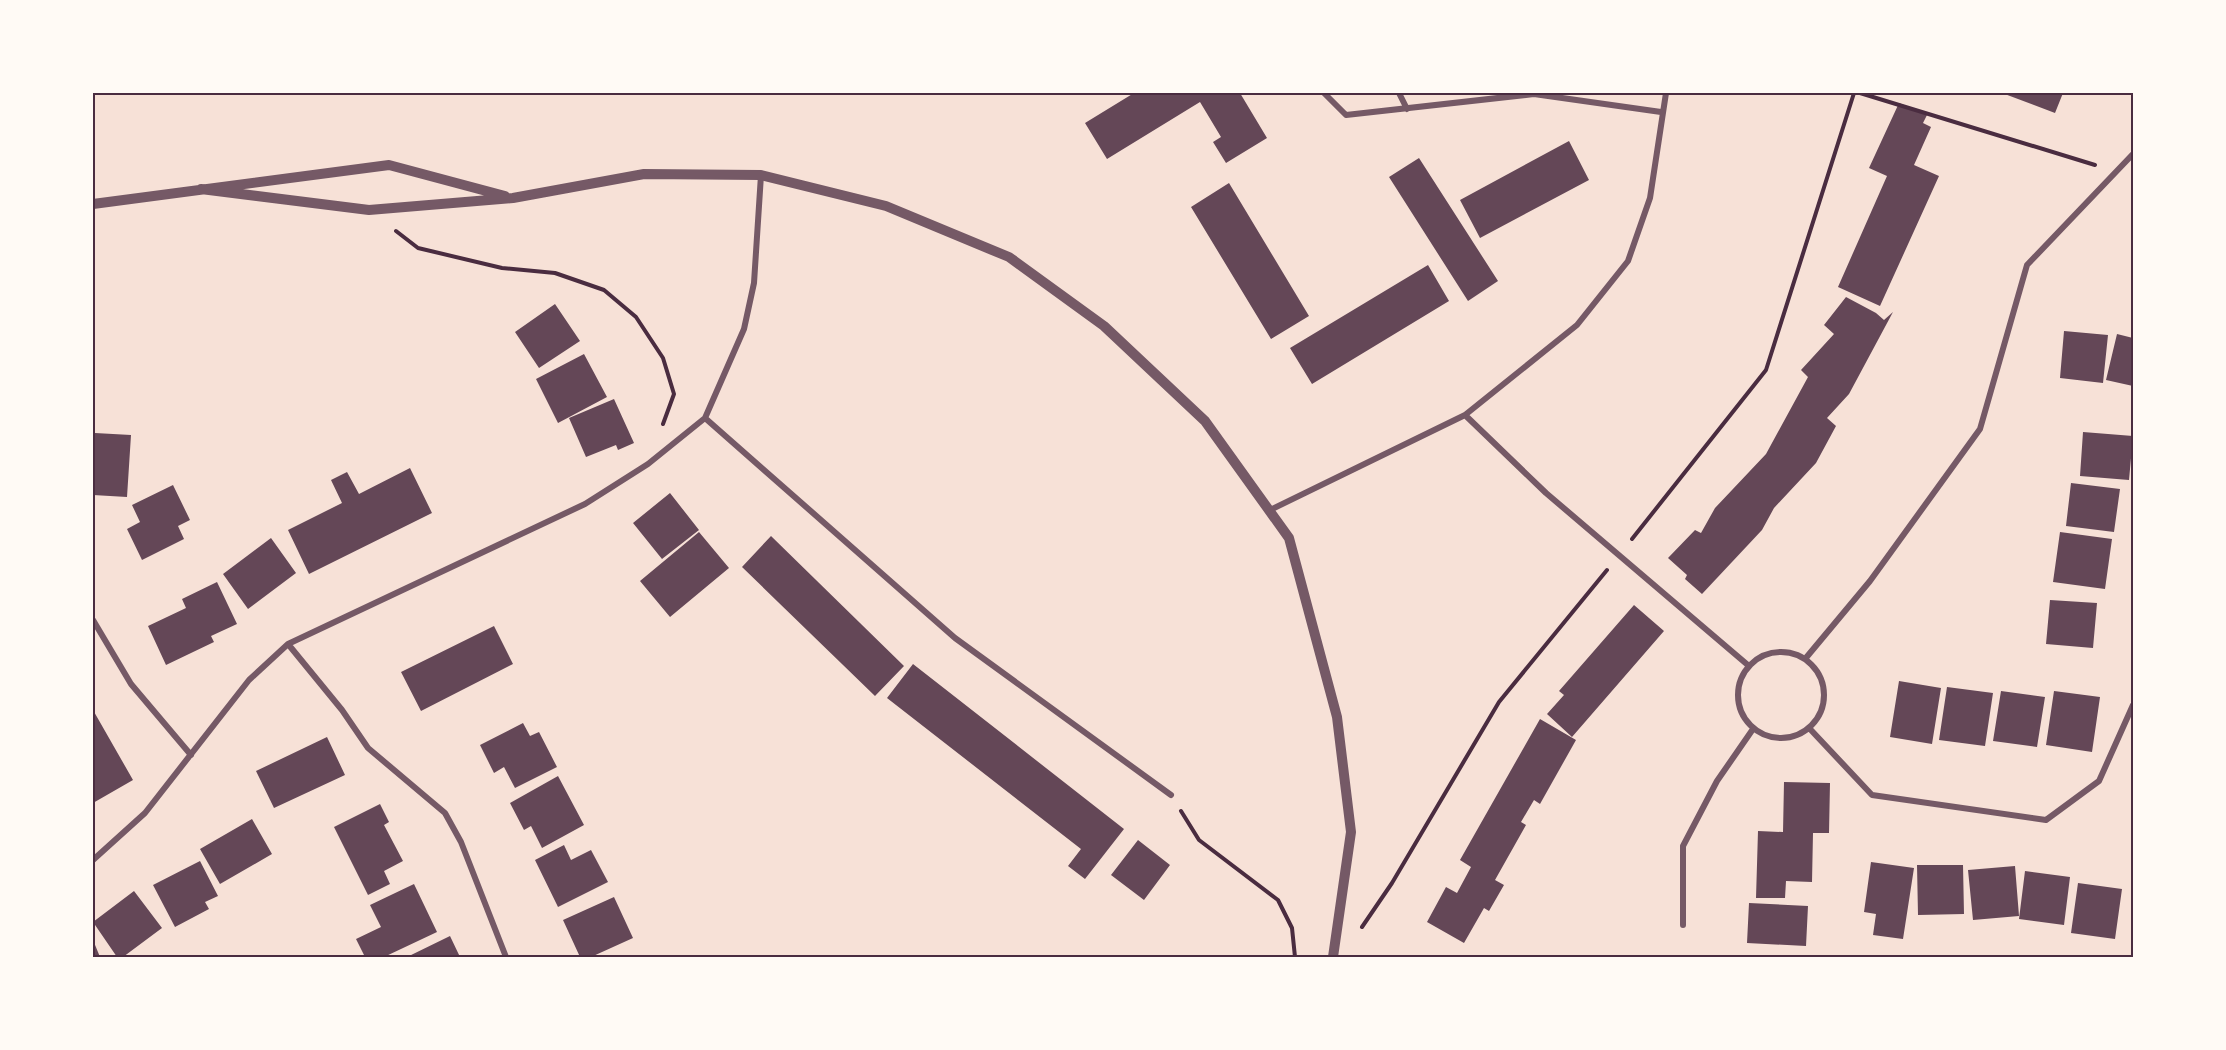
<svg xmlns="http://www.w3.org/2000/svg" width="2226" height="1050" viewBox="0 0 2226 1050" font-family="'Roboto Serif',serif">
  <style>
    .building { fill: #644757 }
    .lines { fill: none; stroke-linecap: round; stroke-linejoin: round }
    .path { stroke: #4a2c40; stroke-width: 4 }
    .minor { stroke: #755966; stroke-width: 6 }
    .tertiary { stroke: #755966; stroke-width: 10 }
    .neatline { fill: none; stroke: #4a2c40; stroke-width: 2 }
  </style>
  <rect width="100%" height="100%" fill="#f7e1d7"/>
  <!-- building -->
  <path class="building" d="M 1134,93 L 1240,93 L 1267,138 L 1226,163 L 1213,142 L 1221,137 L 1200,102 L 1107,159 L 1085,123 Z
    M 2002,93 L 2063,93 L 2055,113 Z
    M 1899,103 L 1927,115 L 1923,123 L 1931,127 L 1914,165 L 1939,176 L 1880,306 L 1838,287 L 1887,176 L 1869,168 Z
    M 1569,141 L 1589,180 L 1480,238 L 1460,200 Z
    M 1419,158 L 1498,281 L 1468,301 L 1389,177 Z
    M 1229,183 L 1309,316 L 1271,339 L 1191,207 Z
    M 1428,265 L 1449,301 L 1312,384 L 1290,348 Z
    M 1846,297 L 1876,313 L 1884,320 L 1893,312 L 1849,394 L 1827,418 L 1836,426 L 1816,463 L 1774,508 L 1762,530 L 1702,594 L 1685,579 L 1687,575 L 1668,558 L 1695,530 L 1701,533 L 1715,508 L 1766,454 L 1808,377 L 1801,370 L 1834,334 L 1824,325 Z
    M 555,304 L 580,341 L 539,368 L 515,332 Z
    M 2064,331 L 2108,335 L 2103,383 L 2060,378 Z
    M 2117,334 L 2133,338 L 2133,386 L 2106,380 Z
    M 584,354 L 607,397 L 558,423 L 536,379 Z
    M 614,399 L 634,443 L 618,450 L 616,445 L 586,457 L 569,418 Z
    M 2083,432 L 2133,436 L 2129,480 L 2080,476 Z
    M 95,433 L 131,435 L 127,497 L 93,495 Z
    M 410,468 L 432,513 L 309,574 L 288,530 L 342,503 L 331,480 L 347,472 L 359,494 Z
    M 2071,483 L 2120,489 L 2114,532 L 2066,526 Z
    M 173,485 L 190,520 L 178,526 L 184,539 L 142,560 L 127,529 L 140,522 L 132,505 Z
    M 670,493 L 699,530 L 662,559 L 633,523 Z
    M 699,532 L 729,568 L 670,617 L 640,581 Z
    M 2060,532 L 2112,539 L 2105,589 L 2053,582 Z
    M 771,536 L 904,666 L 875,696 L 742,567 Z
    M 271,538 L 296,573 L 248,609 L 223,574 Z
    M 217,582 L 237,624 L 211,636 L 214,642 L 166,665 L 148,626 L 186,608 L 182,599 Z
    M 2050,600 L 2097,603 L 2093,648 L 2046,644 Z
    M 1634,605 L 1664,631 L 1572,737 L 1547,714 L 1564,695 L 1559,691 Z
    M 494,626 L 513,664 L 421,711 L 401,672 Z
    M 913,664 L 1124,829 L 1085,879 L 1068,866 L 1081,849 L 887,698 Z
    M 1899,681 L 1941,688 L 1932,744 L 1890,737 Z
    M 1947,687 L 1993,693 L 1985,746 L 1939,740 Z
    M 2001,691 L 2045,697 L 2037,747 L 1993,741 Z
    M 2054,691 L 2100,697 L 2092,752 L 2046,745 Z
    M 93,710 L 133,780 L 93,803 Z
    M 1540,719 L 1576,740 L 1540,804 L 1534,800 L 1521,822 L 1526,825 L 1495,880 L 1504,885 L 1489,911 L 1484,908 L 1464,943 L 1427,922 L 1446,887 L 1457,893 L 1471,867 L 1460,860 Z
    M 523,723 L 530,736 L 539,732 L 557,767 L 515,788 L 504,767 L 494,773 L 480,745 Z
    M 327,737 L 345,775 L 274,808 L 256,771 Z
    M 558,776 L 584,825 L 542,848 L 531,826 L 524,830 L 510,803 Z
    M 1784,782 L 1830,783 L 1829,833 L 1813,833 L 1812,882 L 1786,881 L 1785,898 L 1756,898 L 1758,831 L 1783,832 Z
    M 380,804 L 389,822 L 384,825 L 403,861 L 384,871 L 390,884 L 368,895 L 334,827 Z
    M 252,819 L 272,854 L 220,884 L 200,849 Z
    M 1138,840 L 1170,865 L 1144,900 L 1111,875 Z
    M 564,845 L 571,860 L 591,850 L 608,882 L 558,907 L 535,860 Z
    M 200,861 L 218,896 L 205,902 L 209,909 L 175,927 L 153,885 Z
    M 1871,862 L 1914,868 L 1903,939 L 1873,935 L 1876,914 L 1864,912 Z
    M 1917,865 L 1963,865 L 1964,914 L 1918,915 Z
    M 2015,866 L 2019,916 L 1973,920 L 1968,870 Z
    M 2025,871 L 2070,877 L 2064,925 L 2019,919 Z
    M 2078,883 L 2122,889 L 2115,939 L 2071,933 Z
    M 414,884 L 437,932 L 384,957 L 365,957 L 356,939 L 381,927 L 370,905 Z
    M 134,891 L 162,928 L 123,957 L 117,957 L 93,922 Z
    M 614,897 L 633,938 L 591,957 L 580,957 L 563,920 Z
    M 1749,903 L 1808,906 L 1806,946 L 1747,943 Z
    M 450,936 L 460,957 L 407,957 Z
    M 93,940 L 100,957 L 93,957 Z"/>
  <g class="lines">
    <!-- path -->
    <path class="path" d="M 1860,93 L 2095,165
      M 396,231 L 418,248 L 502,268 L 555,273 L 604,290 L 636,317 L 663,358 L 674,394 L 663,424
      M 1632,539 L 1766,370 L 1854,93
      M 1181,811 L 1199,840 L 1278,900 L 1292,928 L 1295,957
      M 1362,927 L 1392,883 L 1499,702 L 1607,570"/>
    <!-- minor -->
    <path class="minor" d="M 1324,93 L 1346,115 L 1534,94 L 1661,112
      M 1399,93 L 1407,109
      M 1465,415 L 1546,493 L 1749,666
      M 705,418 L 955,638 L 1171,795
      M 1270,510 L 1465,415 L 1577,325 L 1628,261 L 1650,198 L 1666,93
      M 93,620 L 131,684 L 191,755
      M 288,644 L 342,710 L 368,748 L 445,813 L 461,842 L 506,957
      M1738 695a43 43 0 1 1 86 0a43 43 0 1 1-86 0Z
      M 1805,659 L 1870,581 L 1980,429 L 2027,265 L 2133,154
      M 1810,729 L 1872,795 L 2046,820 L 2099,781 L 2133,705
      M 93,860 L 145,813 L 249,680 L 288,644 L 585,504 L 648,464 L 705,418 L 744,329 L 754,283 L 761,175
      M 1683,925 L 1683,846 L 1717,781 L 1753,729"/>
    <!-- tertiary -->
    <path class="tertiary" d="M 201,189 L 369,210 L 513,198 L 644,174 L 761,175 L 886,206 L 1009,257 L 1104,326 L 1205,421 L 1289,538 L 1337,717 L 1351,832 L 1333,957
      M 93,204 L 389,165 L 505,196"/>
  </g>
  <!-- border -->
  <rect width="2226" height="1050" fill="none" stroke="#fffaf5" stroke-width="189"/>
  <rect x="94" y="94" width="2038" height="862" class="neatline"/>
</svg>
